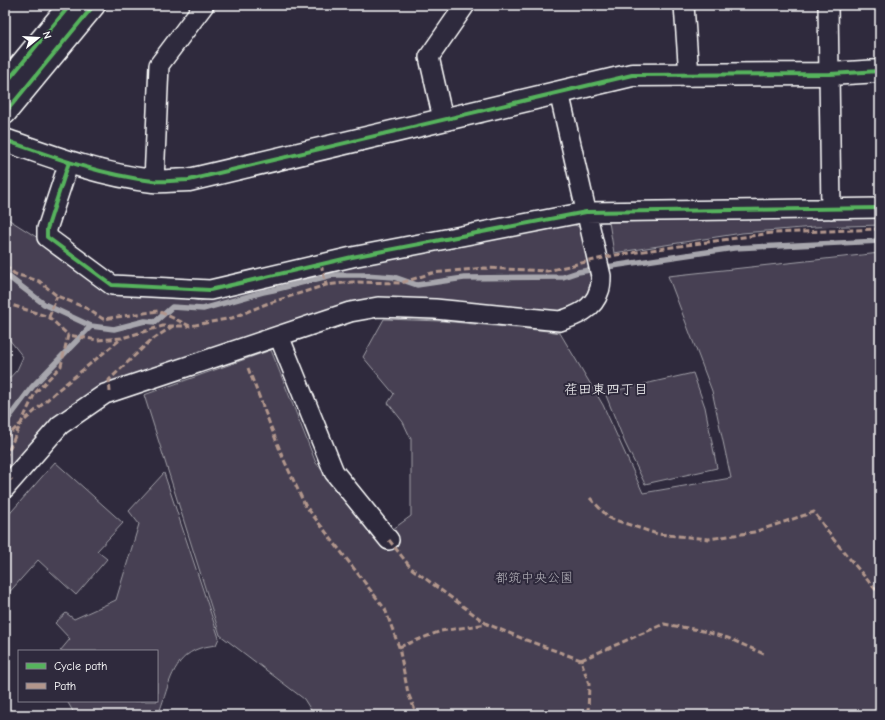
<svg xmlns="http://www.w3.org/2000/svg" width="885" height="720" viewBox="0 0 885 720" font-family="'Comic Neue','Klee One',sans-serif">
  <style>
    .green { fill: #464152; stroke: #a2a0a8 }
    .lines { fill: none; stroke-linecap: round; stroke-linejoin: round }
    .stream { stroke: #a7a6ad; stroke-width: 5.5 }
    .street-casing { stroke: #fff; stroke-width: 22 }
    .secondary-casing { stroke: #fff; stroke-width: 25 }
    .street { stroke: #2f2a3d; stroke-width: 19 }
    .secondary { stroke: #2f2a3d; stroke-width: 22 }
    .quiet { stroke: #b2968c; stroke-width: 3; stroke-dasharray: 6 3; stroke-linecap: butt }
    .cycleway-casing { stroke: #2f2a3d; stroke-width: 6 }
    .cycleway { stroke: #56b35d; stroke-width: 4 }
    .labels { text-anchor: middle; stroke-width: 4; stroke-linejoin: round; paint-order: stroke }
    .park-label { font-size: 13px; fill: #b5b3ba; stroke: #2f2a3d }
    .neighbourhood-label { font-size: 14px; fill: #fff; stroke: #2f2a3d }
  </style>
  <rect width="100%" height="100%" fill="#2f2a3d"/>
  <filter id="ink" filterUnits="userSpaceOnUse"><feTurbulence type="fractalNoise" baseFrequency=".025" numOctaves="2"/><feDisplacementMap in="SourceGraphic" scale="8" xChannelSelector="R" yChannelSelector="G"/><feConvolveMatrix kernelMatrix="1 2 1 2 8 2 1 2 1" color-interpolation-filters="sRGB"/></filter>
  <g filter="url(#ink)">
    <!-- green -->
    <path class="green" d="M 5,216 L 11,221 L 49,245 L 91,278 L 200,301 L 317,273 L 571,223 L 581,228 L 591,280 L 586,299 L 575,309 L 557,314 L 396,301 L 135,380 L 5,478 L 5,383 L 17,370 L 23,357 L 5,334 Z
      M 880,217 L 880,225 L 814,227 L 742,233 L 614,253 L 609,222 Z
      M 880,253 L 880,715 L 314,715 L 304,699 L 220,635 L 144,395 L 271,350 L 316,463 L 378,540 L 411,516 L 411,439 L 403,422 L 388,403 L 394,394 L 363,357 L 384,319 L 442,321 L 548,331 L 560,333 L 603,405 L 643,493 L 731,478 L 712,391 L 668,276 Z
      M 693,373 L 705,407 L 717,468 L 645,484 L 625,443 L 605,393 Z
      M 55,462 L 123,523 L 97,551 L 107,559 L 76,595 L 38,560 L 5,597 L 5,519 Z
      M 164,473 L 219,638 L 216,645 C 210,646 201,647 195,650 C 170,662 168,691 158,715 L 75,715 L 67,701 L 157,701 L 157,651 L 60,651 L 70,639 L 55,623 L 66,613 L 74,619 L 116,600 L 139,524 L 129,511 Z"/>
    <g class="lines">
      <!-- stream -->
      <path class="stream" d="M 5,274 L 44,304 L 91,326 L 114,329 L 145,321 L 155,322 L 172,307 L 203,309 L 263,292 L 273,290 L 332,275 L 364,275 L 394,277 L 417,285 L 464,278 L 563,277 L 578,272 L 619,265 L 734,248 L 880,241
        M 5,423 L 32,387 L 91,326"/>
      <defs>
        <path id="street" d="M 684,5 L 689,76
          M 828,5 L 831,209
          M 443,119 L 429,57 L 465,5
          M 69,162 L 47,229 L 47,237 L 112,285 L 210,290 L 352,257 L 586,212 L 880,208
          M 154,181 L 159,65 L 204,5
          M 279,336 L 334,472 L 389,540
          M 5,488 L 60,425 L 105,394 L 350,312 L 378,307 L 435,309 L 560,321 C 576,316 594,309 599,291 C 601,287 601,281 601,276 L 559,92"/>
        <path id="secondary" d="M 5,84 L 70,5
          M 5,113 L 94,5
          M 5,140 C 53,157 101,175 153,181 C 164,182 177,180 189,180 L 632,75 L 830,74 L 880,71"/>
      </defs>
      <!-- street casing -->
      <use href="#street" class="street-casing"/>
      <!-- secondary casing -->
      <use href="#secondary" class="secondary-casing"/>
      <!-- street -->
      <use href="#street" class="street"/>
      <!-- secondary -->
      <use href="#secondary" class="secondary"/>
      <!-- quiet -->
      <path class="quiet" d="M 321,264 L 326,285
        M 5,266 L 15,274 L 39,281 L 57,296 L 86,308 L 103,319 L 158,311 L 190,326 L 232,318 L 266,304 L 326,285 L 352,282 L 401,283 L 432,273 L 485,268 L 547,271 L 616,255 L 772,233 L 880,229
        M 5,303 L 49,317 L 68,335
        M 49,317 L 57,296
        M 248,368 L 283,458 L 305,505 L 385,609 L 399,647 L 408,693 L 417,715
        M 110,392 L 109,380 L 150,341 L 173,326
        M 5,438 L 58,390 L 122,338
        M 5,458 L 35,393 L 61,366 L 68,335 L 97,340 L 122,338 L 163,326 L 188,326
        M 5,473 L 12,480
        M 590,498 L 609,518 L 657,534 L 709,539 L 754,532 L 814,512 L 834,540 L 880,595
        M 389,540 L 411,568 L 487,624 L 526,640 L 581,660 L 589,684 L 588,715
        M 399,647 L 441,631 L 487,624
        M 581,660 L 664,624 L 699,630 L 728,638 L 764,654"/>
      <defs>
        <path id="cycleway" d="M 5,84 L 70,5
          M 5,113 L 94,5
          M 5,140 C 53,157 101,175 153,181 C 164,182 177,180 189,180 L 632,75 L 830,74 L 880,71
          M 69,162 L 47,229 L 47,237 L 112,285 L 210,290 L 352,257 L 586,212 L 880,208"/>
      </defs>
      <!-- cycleway casing -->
      <use href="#cycleway" class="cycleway-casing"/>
      <!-- cycleway -->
      <use href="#cycleway" class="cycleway"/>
    </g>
  </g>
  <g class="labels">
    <!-- park labels -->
    <g class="park-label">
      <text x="534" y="582">都筑中央公園</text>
    </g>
    <!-- neighbourhood labels -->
    <g class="neighbourhood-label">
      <text x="606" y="394">荏田東四丁目</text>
    </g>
  </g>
  <!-- margin -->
  <rect width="885" height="720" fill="none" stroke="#2f2a3d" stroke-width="20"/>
  <rect x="10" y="10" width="865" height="700" fill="none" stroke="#fff" stroke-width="1.5" filter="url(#ink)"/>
  <!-- legend -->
  <rect x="18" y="650" width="140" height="52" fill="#2f2a3d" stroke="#827f8b"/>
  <rect x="26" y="663" width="20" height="6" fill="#56b35d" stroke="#827f8b"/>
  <text x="54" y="670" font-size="12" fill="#ffffff">Cycle path</text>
  <rect x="26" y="683" width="20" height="6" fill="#b2968c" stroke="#827f8b"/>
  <text x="54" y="690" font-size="12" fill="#ffffff">Path</text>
  <!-- north arrow -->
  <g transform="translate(38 38) rotate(72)" stroke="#2f2a3d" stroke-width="3" paint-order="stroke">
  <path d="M0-3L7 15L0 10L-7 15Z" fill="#ffffff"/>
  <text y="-6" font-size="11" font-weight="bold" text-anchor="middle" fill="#ffffff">N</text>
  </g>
</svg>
